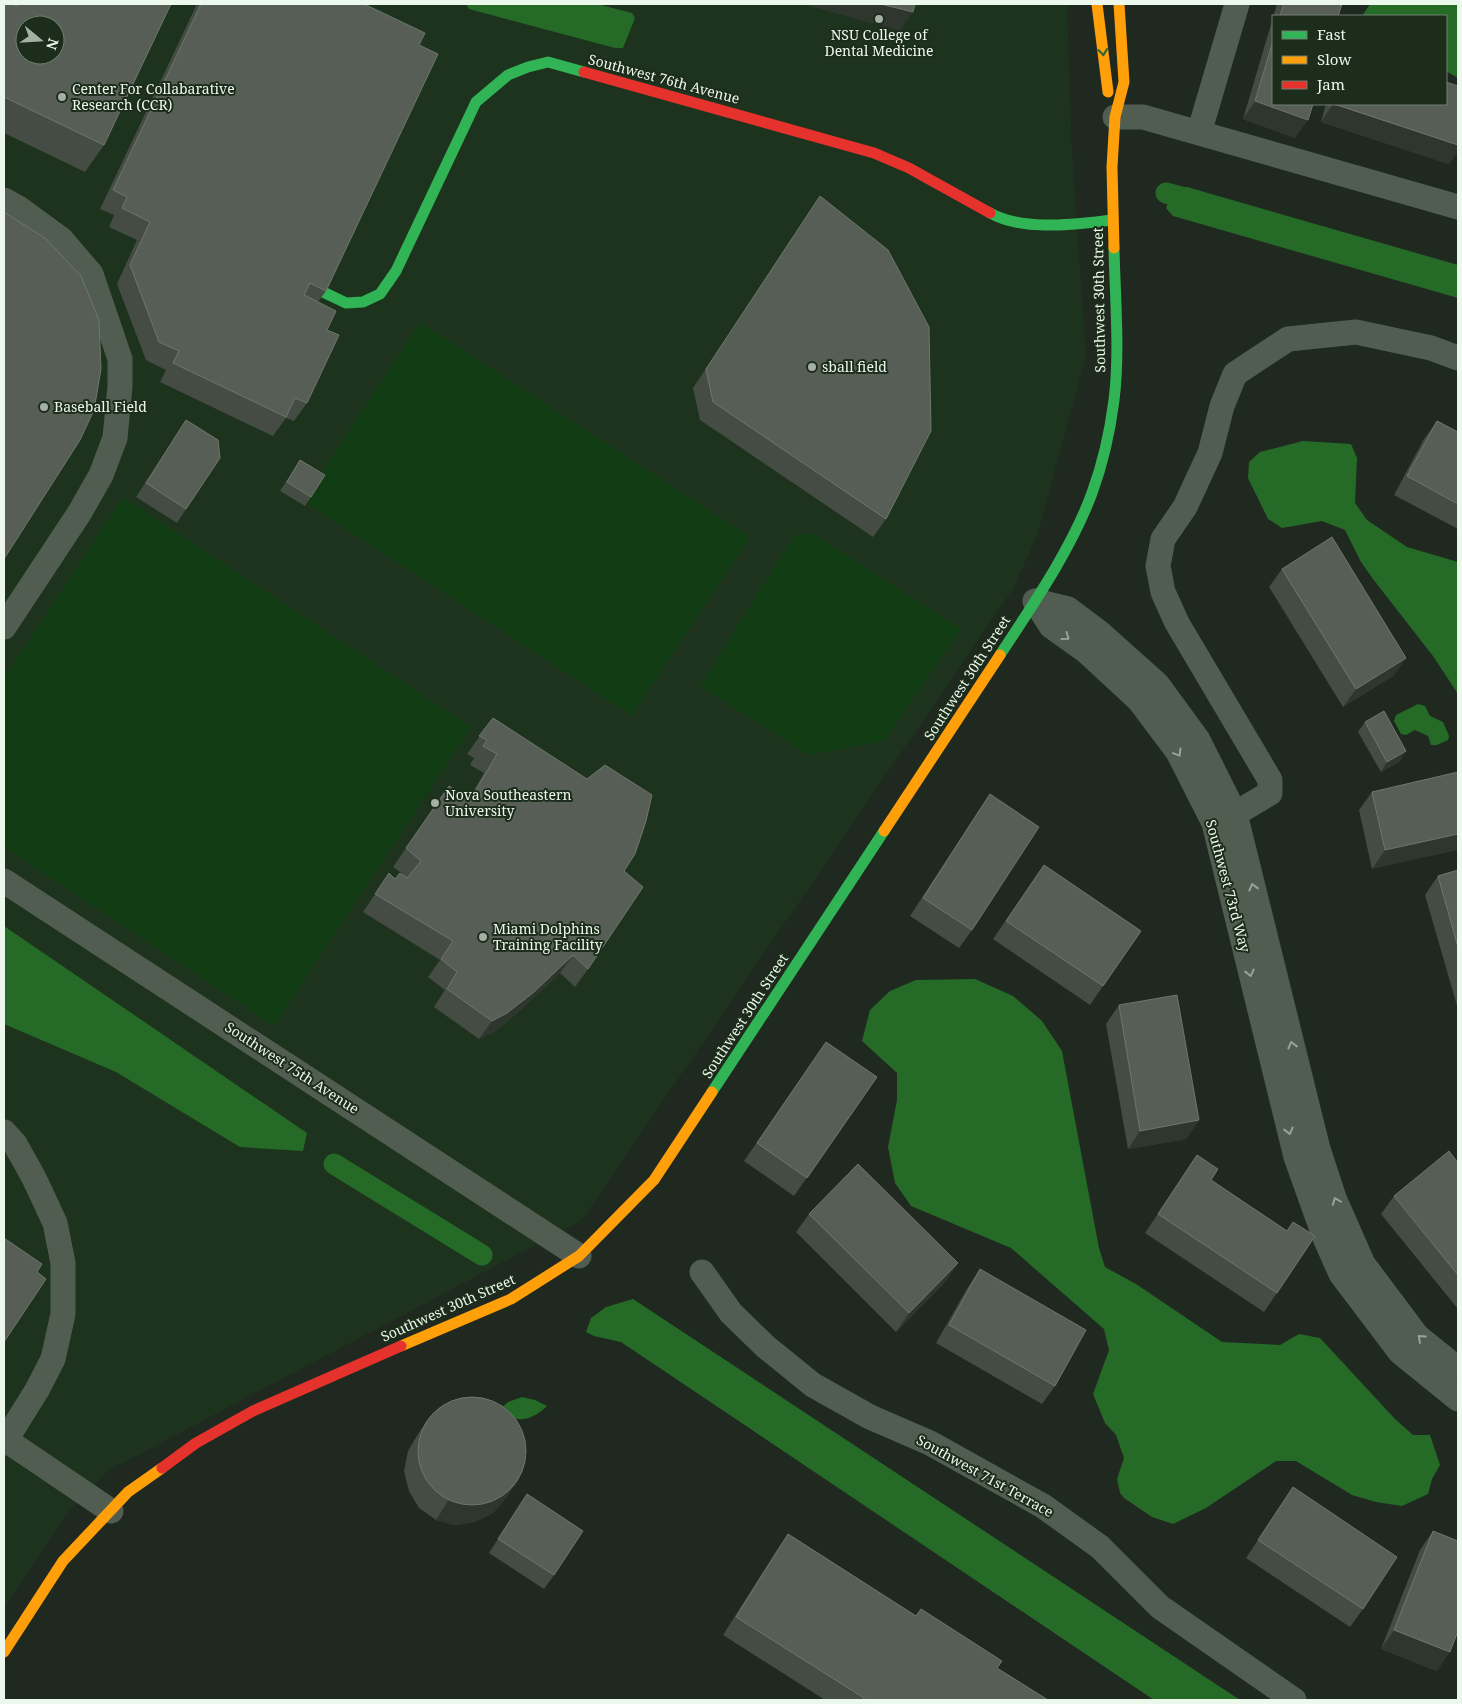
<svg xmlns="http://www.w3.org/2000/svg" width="1462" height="1704" viewBox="0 0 1462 1704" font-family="'Noto Serif',serif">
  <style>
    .built { fill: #1d331d; fill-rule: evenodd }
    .green { fill: #113b13 }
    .water { fill: #256a27 }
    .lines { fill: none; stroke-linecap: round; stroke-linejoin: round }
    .canal { stroke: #256a27; stroke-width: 21 }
    .street { stroke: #525d52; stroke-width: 25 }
    .fast { stroke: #30b455; stroke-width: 11 }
    .slow { stroke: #ff9f0a; stroke-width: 11 }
    .jam { stroke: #e5322d; stroke-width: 11 }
    .wall { fill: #454c44 }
    .shaded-wall { fill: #2e362e }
    .building { fill: #575e56; stroke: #6e766d; fill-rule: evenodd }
    .oneway { stroke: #246333 }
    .oneway2 { stroke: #98a397 }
    .poi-dot { fill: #a5b0a5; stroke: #1c2d1c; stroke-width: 2 }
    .labels { text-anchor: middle; stroke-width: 4; stroke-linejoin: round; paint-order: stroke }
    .poi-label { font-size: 14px; fill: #edf8ec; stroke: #1c2d1c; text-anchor: start }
    .street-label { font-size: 14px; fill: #edf8ec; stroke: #1c2d1c }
  </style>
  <rect width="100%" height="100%" fill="#202920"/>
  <!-- built -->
  <path class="built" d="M 4,4 L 1067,4 L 1072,153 L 1086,356 L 1038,533 L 1013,589 L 581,1221 L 108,1471 L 64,1517 L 4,1609 ZM 25,25 L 55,25 L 55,55 L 25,55 Z"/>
  <!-- green -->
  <path class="green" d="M 420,322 L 750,537 L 632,716 L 303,501 Z
    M 123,497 L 471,727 L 274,1026 L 4,847 L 4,678 Z
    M 812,533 L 961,629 L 884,741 L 808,755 L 700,686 L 794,535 Z"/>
  <!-- water -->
  <path class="water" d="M 466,4 L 597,4 L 632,13 L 635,18 L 623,48 L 615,48 L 469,9 Z
    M 1370,4 L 1458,4 L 1458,78 L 1446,71 L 1446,16 L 1362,16 Z
    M 1187,187 L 1458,265 L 1458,298 L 1173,216 L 1166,208 L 1173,190 Z
    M 1303,441 L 1351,444 L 1357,458 L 1355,503 L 1367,520 L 1407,547 L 1458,562 L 1458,694 L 1433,656 L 1373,579 L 1361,562 L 1345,530 L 1322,521 L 1282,528 L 1268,519 L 1248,478 L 1249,462 L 1260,452 Z
    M 1418,704 L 1425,706 L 1430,716 L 1443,722 L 1449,736 L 1448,740 L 1437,745 L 1431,745 L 1428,736 L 1415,730 L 1406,735 L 1401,734 L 1394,721 L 1396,715 Z
    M 4,926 L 307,1133 L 303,1151 L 240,1147 L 116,1072 L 4,1024 Z
    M 975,979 L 1013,996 L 1042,1021 L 1062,1051 L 1099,1248 L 1105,1267 L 1136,1284 L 1222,1342 L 1280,1345 L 1299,1334 L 1320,1338 L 1395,1419 L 1413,1435 L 1430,1435 L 1440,1465 L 1432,1479 L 1428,1494 L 1402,1506 L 1376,1502 L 1352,1495 L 1296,1461 L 1276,1461 L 1206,1508 L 1173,1524 L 1152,1517 L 1124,1498 L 1120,1493 L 1117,1479 L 1124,1458 L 1116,1435 L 1105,1423 L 1093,1394 L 1109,1350 L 1104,1329 L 1011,1248 L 911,1206 L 895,1183 L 888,1147 L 897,1100 L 897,1073 L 862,1041 L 870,1010 L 890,991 L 916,980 Z
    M 633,1299 L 1240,1700 L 1154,1700 L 621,1342 L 594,1336 L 586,1332 L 591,1318 L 606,1307 Z
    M 522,1397 L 535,1400 L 547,1406 C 530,1422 517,1423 497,1412 L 508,1402 Z"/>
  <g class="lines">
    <!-- canal -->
    <path class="canal" d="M 1166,193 L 1199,202
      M 334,1164 L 482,1255"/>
    <!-- street -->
    <path class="street" d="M 1115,117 L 1143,117 L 1458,207
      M 1199,133 L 1237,4
      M 4,200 L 20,209 L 61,239 L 91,274 L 120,359 L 120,386 L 115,438 L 101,475 L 80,512 L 4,627
      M 1035,601 L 1051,626 L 1086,651 L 1139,700 L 1178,752 L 1214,823 L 1296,1157 L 1325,1238 L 1341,1274 L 1400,1352 L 1458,1399
      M 1035,601 L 1068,609 L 1100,633 L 1157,684 L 1198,740 L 1235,814 L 1318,1149 L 1334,1198 L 1363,1264 L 1417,1336 L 1458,1369
      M 1235,814 L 1270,793 L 1270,780 L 1177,623 L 1163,592 L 1158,566 L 1163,539 L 1185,507 L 1210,453 L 1222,406 L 1235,374 L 1288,339 L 1356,332 L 1431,348 L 1458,358
      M 4,881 L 579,1256
      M 4,1132 L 15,1144 L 34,1178 L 55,1223 L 63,1263 L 63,1314 L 53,1359 L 37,1390 L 4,1443
      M 702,1272 L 731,1313 L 766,1347 L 813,1385 L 870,1417 L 930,1443 L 1043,1506 L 1100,1547 L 1160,1607 L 1294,1700
      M 6,1440 L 111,1511"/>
    <!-- fast -->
    <path class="fast" d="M 990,213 C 1024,232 1075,224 1113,220
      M 321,291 L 346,303 L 363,302 L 380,294 L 396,271 L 476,102 L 508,75 L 528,67 L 548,62 L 584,72
      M 1000,655 C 1032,606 1072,548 1092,493 C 1103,463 1110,432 1114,400 C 1120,353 1115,297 1114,248
      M 712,1092 L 884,831"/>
    <!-- slow -->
    <path class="slow" d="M 1097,4 L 1108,92
      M 1114,248 L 1112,167 L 1115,117 L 1124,82 L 1119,4
      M 884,831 L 1000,655
      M 401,1346 L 511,1299 L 579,1256 L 654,1180 L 712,1092
      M 4,1652 L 63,1561 L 128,1492 L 162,1468"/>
    <!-- jam -->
    <path class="jam" d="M 584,72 L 874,153 L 909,168 L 990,213
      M 162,1468 L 196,1443 L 253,1411 L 401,1346"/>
  </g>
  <!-- wall -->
  <path class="wall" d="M 4,4 L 171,4 L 104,145 L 85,172 L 4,133 Z
    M 197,4 L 364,4 L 419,45 L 326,291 L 318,302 L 327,330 L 307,403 L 294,421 L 286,418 L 273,436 L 160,382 L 166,370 L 146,360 L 117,284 L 137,240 L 109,227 L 114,215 L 100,209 Z
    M 1277,4 L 1342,4 L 1338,16 L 1273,16 L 1273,104 L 1295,138 L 1243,119 Z
    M 1458,86 L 1458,151 L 1449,164 L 1321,122 L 1326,104 L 1446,104 Z
    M 820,196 L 886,519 L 873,537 L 700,420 L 693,388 Z
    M 186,420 L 186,509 L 177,523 L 136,497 Z
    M 1437,421 L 1458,432 L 1458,529 L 1394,495 L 1424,439 Z
    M 300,460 L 311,497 L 305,506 L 280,491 Z
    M 1282,569 L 1406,658 L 1393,676 L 1343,707 L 1269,587 Z
    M 493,718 L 624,871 L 588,969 L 575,987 L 560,973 L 521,1010 L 494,1032 L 479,1039 L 434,1007 L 445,990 L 428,977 L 440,960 L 363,912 L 389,873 L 395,879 L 403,874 L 393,867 L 449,786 L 469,799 L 484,773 L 470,765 L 474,758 L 467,754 Z
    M 1365,722 L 1400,761 L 1381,772 L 1358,732 Z
    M 1458,772 L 1372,869 L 1359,810 L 1372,792 Z
    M 990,794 L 972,930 L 959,948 L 910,916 L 977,813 Z
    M 1044,865 L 1141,931 L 1090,1005 L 993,939 Z
    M 1458,870 L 1458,1009 L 1425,895 L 1438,876 Z
    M 1119,1005 L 1199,1120 L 1186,1139 L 1128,1149 L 1106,1024 Z
    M 826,1042 L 877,1077 L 794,1196 L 744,1161 Z
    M 1197,1155 L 1211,1180 L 1287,1231 L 1277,1293 L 1264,1312 L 1145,1233 Z
    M 1458,1163 L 1458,1309 L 1381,1214 L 1394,1196 Z
    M 809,1214 L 958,1263 L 945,1282 L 896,1332 L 796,1232 Z
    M 980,1269 L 1055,1386 L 1042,1404 L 936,1343 L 968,1287 Z
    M 431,1415 L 519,1479 L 506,1498 L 493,1513 L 475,1522 L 455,1525 L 436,1520 L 419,1508 L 409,1491 L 404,1471 L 408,1451 L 418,1434 Z
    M 1293,1487 L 1363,1609 L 1350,1627 L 1246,1558 Z
    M 527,1494 L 554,1575 L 544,1589 L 489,1553 Z
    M 1433,1531 L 1437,1671 L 1381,1649 L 1420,1550 Z
    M 788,1534 L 997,1668 L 1048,1700 L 825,1700 L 723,1635 L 775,1553 Z"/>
  <!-- shaded-wall -->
  <path class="shaded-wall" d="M 802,4 L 881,4 L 913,12 L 900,31 Z
    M 1255,101 L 1308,120 L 1295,138 L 1243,119 Z
    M 1333,104 L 1458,145 L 1458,151 L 1449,164 L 1321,122 Z
    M 1406,658 L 1393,676 L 1343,707 L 1356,689 Z
    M 1406,751 L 1400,761 L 1381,772 L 1387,762 Z
    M 1458,834 L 1458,850 L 1372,869 L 1385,850 Z
    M 573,955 L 560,973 L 521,1010 L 494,1032 L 479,1039 L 492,1021 Z
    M 1199,1120 L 1186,1139 L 1128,1149 L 1140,1131 Z
    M 958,1263 L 945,1282 L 896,1332 L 909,1313 Z
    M 519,1479 L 506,1498 L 493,1513 L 475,1522 L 455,1525 L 436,1520 L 448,1501 Z
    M 1394,1630 L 1450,1652 L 1437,1671 L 1381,1649 Z"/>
  <!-- building -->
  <path class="building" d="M 4,4 L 12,4 L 17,6 L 19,4 L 171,4 L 104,145 L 4,97 ZM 25,25 L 55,25 L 55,55 L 25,55 Z
    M 201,4 L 364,4 L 425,33 L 419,45 L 438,54 L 326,291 L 310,283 L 304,295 L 336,311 L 327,330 L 339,335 L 307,403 L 295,398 L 286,417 L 173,363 L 179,351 L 159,342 L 130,265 L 150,222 L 122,208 L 127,197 L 113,190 Z
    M 881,4 L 915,4 L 913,12 Z
    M 1284,4 L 1342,4 L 1338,16 L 1280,16 Z
    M 1273,41 L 1273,104 L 1313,104 L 1308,120 L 1255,101 Z
    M 1446,82 L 1458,86 L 1458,145 L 1334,104 L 1446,104 Z
    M 820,196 L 888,250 L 929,327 L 931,431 L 886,519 L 713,402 L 706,369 Z
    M 4,212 L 46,239 L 81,276 L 99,320 L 101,369 L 94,410 L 80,440 L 4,559 Z
    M 186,420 L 218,440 L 220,458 L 186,509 L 146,483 Z
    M 1437,421 L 1458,432 L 1458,504 L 1407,476 Z
    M 300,460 L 325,475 L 311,497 L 287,482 Z
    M 1332,537 L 1406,658 L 1356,689 L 1282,569 Z
    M 1384,711 L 1406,751 L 1387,762 L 1365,722 Z
    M 493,718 L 587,779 L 605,765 L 652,795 L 646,821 L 635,854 L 624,871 L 643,887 L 588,969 L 573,955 L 534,992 L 507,1013 L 492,1021 L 447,989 L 457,972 L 441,959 L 453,941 L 375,894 L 389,873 L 395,879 L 400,873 L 407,878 L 421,861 L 406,848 L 449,786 L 470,800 L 497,754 L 483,746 L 487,740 L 479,736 Z
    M 1458,772 L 1458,834 L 1385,850 L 1372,792 Z
    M 990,794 L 1039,827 L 972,930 L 923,898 Z
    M 1044,865 L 1141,931 L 1103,986 L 1006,921 Z
    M 1458,870 L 1458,947 L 1438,876 Z
    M 1177,995 L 1199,1120 L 1140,1131 L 1119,1005 Z
    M 826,1042 L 877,1077 L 807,1178 L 757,1143 Z
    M 1449,1151 L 1458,1163 L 1458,1275 L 1394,1196 Z
    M 1197,1155 L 1218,1169 L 1211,1180 L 1287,1231 L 1293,1222 L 1315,1236 L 1277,1293 L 1158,1214 Z
    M 858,1164 L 958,1263 L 909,1313 L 809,1214 Z
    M 4,1238 L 42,1264 L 37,1272 L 46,1279 L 4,1342 Z
    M 980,1269 L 1086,1330 L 1055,1386 L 949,1325 Z
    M418 1451a54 54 0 1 1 108 0a54 54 0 1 1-108 0Z
    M 1293,1487 L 1397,1557 L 1363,1609 L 1258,1540 Z
    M 527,1494 L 583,1531 L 554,1575 L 498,1539 Z
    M 1433,1531 L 1458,1541 L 1458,1631 L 1450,1652 L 1394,1630 Z
    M 788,1534 L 916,1616 L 921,1609 L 1002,1661 L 997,1668 L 1048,1700 L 863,1700 L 864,1698 L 736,1617 Z"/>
  <!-- one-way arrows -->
  <defs><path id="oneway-chevron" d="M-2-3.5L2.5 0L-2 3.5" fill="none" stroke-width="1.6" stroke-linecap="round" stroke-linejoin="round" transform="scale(1.25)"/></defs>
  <use class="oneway" href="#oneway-chevron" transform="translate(1103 52) rotate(84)"/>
  <g class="oneway2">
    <use href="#oneway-chevron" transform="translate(1066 637) rotate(36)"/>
    <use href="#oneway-chevron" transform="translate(1178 753) rotate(59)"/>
    <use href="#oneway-chevron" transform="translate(1253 887) rotate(-104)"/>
    <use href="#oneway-chevron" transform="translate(1250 973) rotate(76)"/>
    <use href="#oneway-chevron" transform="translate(1292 1045) rotate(-104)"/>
    <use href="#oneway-chevron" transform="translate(1289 1131) rotate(76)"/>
    <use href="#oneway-chevron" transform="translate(1336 1201) rotate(-111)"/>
    <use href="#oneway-chevron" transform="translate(1421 1338) rotate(-138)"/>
  </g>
  <!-- markers -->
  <g class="poi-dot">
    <circle cx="879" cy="19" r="5"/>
    <circle cx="62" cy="97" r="5"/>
    <circle cx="812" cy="367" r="5"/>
    <circle cx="44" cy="407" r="5"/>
    <circle cx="435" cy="803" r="5"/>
    <circle cx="483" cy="937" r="5"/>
  </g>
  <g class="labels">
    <!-- poi labels -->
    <g class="poi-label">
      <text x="879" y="40" text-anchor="middle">NSU College of<tspan x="879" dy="16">Dental Medicine</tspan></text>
      <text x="72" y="94">Center For Collabarative<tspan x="72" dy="16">Research (CCR)</tspan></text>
      <text x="822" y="372">sball field</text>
      <text x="54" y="412">Baseball Field</text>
      <text x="445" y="800">Nova Southeastern<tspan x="445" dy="16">University</tspan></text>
      <text x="493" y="934">Miami Dolphins<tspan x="493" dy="16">Training Facility</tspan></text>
    </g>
    <!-- street labels -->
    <g class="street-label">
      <text transform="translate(664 79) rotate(15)" y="5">Southwest 76th Avenue</text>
      <text transform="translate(1099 300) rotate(-91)" y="5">Southwest 30th Street</text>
      <text transform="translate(967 678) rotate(-57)" y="5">Southwest 30th Street</text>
      <text transform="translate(1228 886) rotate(75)" y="5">Southwest 73rd Way</text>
      <text transform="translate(745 1016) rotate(-57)" y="5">Southwest 30th Street</text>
      <text transform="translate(292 1068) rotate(33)" y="5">Southwest 75th Avenue</text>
      <text transform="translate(448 1308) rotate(-24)" y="5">Southwest 30th Street</text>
      <text transform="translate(985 1476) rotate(29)" y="5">Southwest 71st Terrace</text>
    </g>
  </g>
  <!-- border -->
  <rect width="1462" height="1704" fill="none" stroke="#edf8ec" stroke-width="10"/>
  <!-- legend -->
  <rect x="1272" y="15" width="175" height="90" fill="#1c2d1c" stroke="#707e6f"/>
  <rect x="1282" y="31" width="25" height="8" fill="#30b455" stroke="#707e6f"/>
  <text x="1317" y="40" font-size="15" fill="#edf8ec">Fast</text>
  <rect x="1282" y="56" width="25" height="8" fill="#ff9f0a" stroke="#707e6f"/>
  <text x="1317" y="65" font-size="15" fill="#edf8ec">Slow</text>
  <rect x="1282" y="81" width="25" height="8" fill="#e5322d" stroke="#707e6f"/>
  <text x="1317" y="90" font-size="15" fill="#edf8ec">Jam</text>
  <!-- north arrow -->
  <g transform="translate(40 40) rotate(108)"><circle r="24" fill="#1c2d1c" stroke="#707e6f"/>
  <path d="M0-4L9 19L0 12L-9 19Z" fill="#a5b0a5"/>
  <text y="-8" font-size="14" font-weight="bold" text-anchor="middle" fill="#edf8ec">N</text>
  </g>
</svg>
